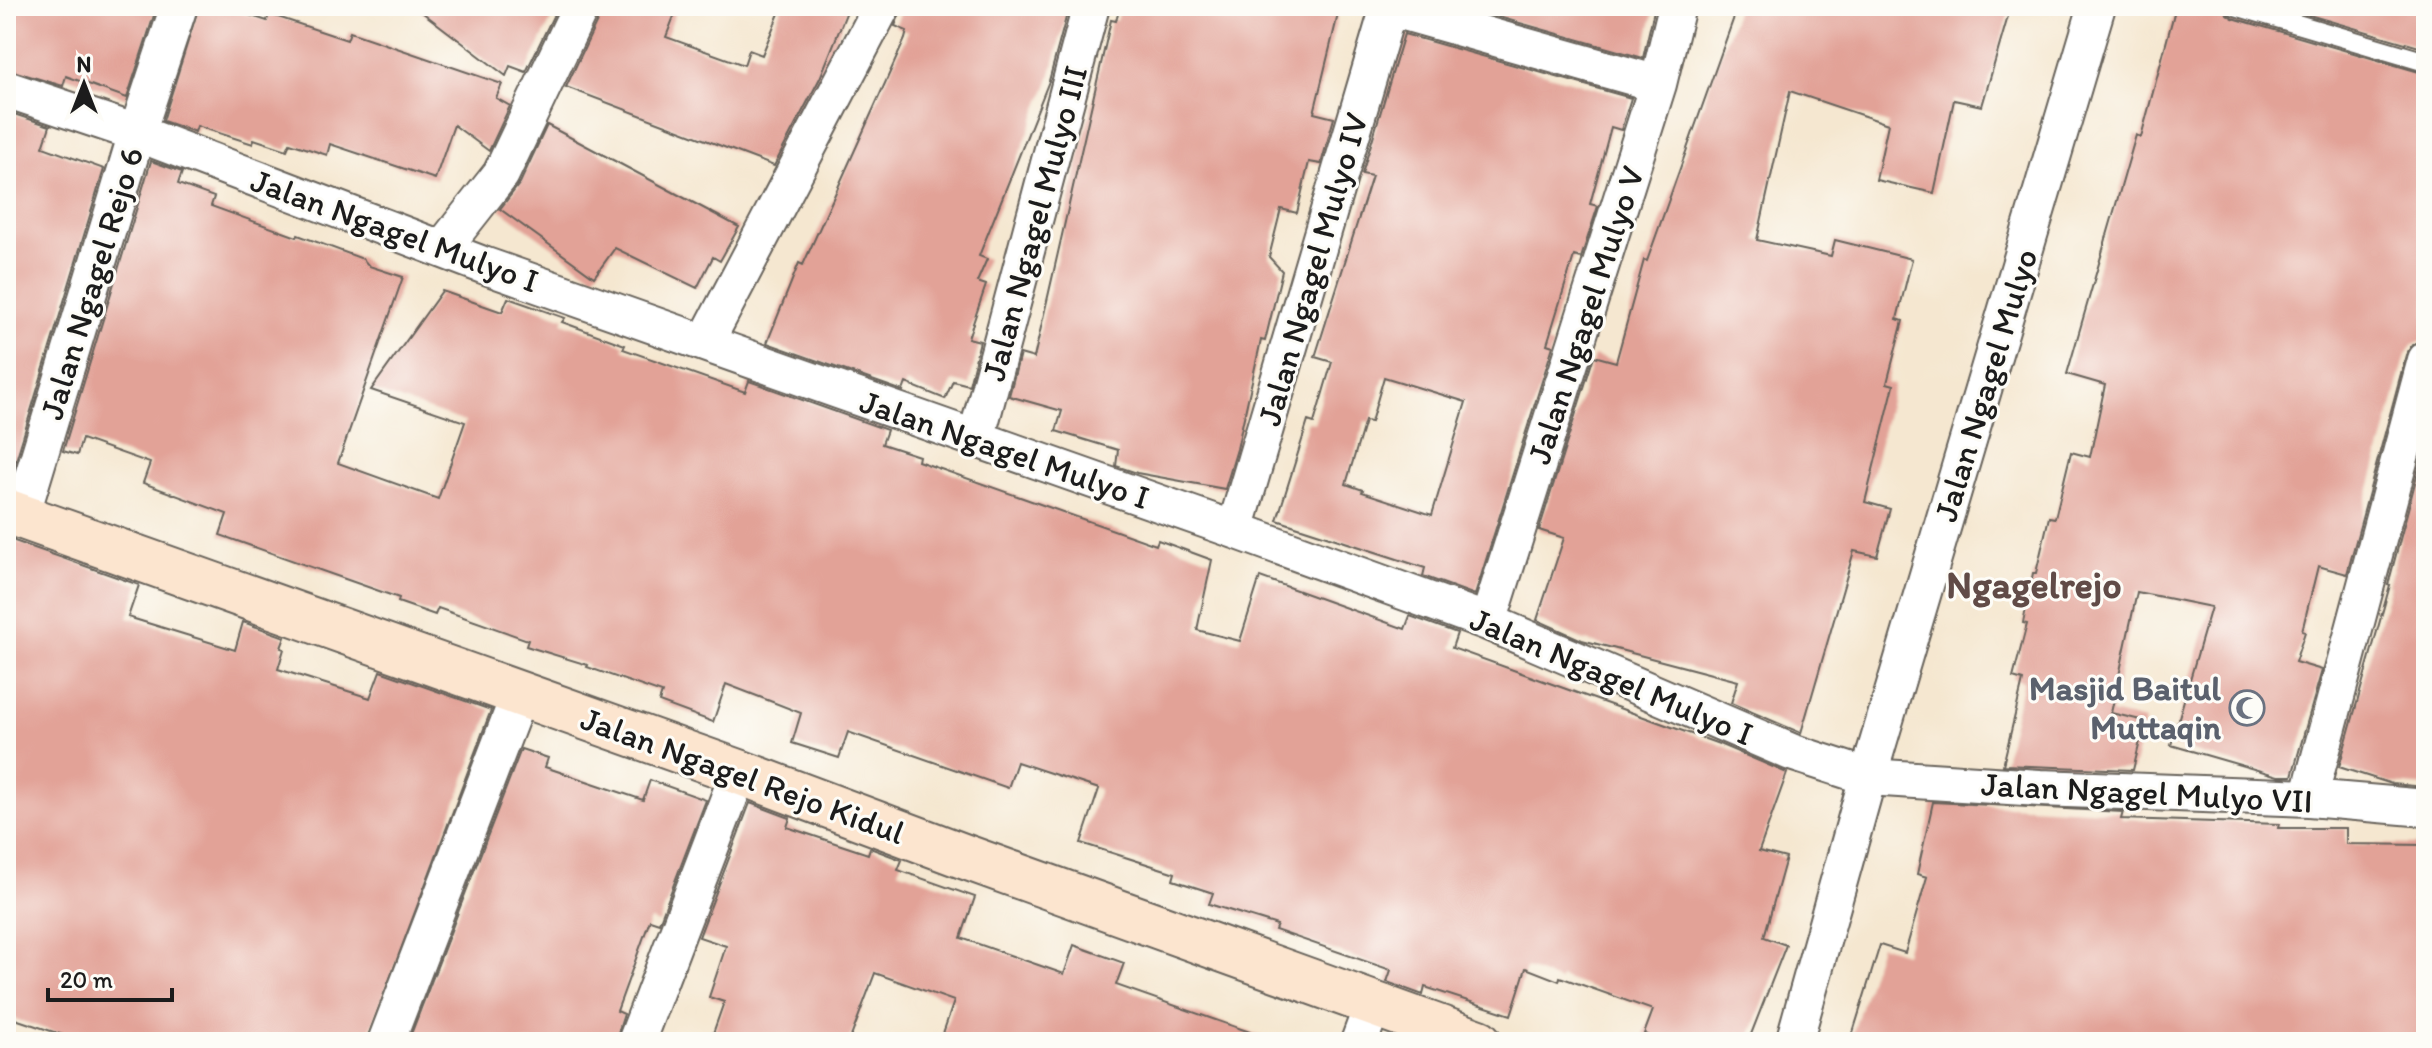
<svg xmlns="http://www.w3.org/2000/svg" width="2432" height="1048" viewBox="0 0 2432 1048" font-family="Itim,sans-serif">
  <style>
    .building { fill: #e2a297; fill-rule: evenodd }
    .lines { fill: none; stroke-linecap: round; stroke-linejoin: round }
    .lane-casing { stroke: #68635b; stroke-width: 22 }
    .street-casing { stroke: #68635b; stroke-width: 40 }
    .secondary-casing { stroke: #68635b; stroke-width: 48 }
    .lane { stroke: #fff; stroke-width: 18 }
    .street { stroke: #fff; stroke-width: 36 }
    .secondary { stroke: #fce5cf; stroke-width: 44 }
    .labels { text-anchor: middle; stroke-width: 6; stroke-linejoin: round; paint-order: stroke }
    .street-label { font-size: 34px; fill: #1c1c1c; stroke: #fdfcf7 }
    .worship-label { font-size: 34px; font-weight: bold; fill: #5b616d; stroke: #fdfcf7; text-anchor: end }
    .quarter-label { font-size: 38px; font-weight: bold; fill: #614b47; stroke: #fdfcf7 }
  </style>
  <rect width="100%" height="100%" fill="#fdfcf7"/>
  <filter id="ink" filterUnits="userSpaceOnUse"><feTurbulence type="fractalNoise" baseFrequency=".0125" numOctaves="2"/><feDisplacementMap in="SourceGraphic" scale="16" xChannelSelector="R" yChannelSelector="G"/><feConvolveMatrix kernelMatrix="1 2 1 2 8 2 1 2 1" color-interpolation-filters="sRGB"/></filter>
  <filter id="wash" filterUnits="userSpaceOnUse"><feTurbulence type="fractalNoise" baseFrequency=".006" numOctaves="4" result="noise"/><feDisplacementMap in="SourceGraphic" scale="32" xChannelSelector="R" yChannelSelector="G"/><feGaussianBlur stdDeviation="1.8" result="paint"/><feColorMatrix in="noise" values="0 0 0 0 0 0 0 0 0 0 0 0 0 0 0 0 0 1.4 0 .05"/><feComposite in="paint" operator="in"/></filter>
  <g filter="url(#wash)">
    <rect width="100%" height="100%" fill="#f5e7d0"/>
    <g id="blocks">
      <!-- building -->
      <path class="building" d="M 6,6 L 157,6 L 127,98 L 66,76 L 63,86 L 6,69 Z
        M 199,6 L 222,6 L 267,21 L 269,14 L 347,40 L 350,32 L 502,84 L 496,98 L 510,106 L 489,151 L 454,125 L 435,179 L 330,144 L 327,155 L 290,143 L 287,150 L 254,139 L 253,144 L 197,126 L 195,132 L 163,121 Z
        M 414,6 L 558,6 L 526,72 L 510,66 L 506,76 Z
        M 602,6 L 678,6 L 666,37 L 744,65 L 749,50 L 762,55 L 782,6 L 849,6 L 820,78 L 774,166 L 566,87 L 600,15 Z
        M 903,6 L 1051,6 L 1068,10 L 1049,81 L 979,256 L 987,259 L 977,282 L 986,285 L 968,338 L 980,341 L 969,385 L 953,381 L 945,399 L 906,383 L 903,391 L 767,343 L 799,263 L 803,265 L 905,39 L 907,31 L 895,26 Z
        M 1120,6 L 1188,6 L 1237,17 L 1240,6 L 1340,6 L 1314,113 L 1334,118 L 1321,164 L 1309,162 L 1297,213 L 1281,209 L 1269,257 L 1282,271 L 1265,341 L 1261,340 L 1237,449 L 1225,489 L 1137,473 L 1116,466 L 1118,450 L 1056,431 L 1062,411 L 1009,396 L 1020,354 L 1034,358 L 1111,20 L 1116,21 Z
        M 1460,6 L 1655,6 L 1643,58 Z
        M 1738,6 L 2011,6 L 1982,106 L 1954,100 L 1934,193 L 1876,180 L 1888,124 L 1790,91 L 1757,240 L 1831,256 L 1835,240 L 1912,259 L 1897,319 L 1903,321 L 1887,383 L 1894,385 L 1865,502 L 1890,509 L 1877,556 L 1854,551 L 1801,733 L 1731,703 L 1738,681 L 1582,640 L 1537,620 L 1564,538 L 1539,530 L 1594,356 L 1616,362 L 1644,260 L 1647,261 Z
        M 2176,6 L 2224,6 L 2227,14 L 2233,18 L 2426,74 L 2426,340 L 2412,345 L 2406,355 L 2347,574 L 2318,566 L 2302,631 L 2305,632 L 2295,662 L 2322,670 L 2292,776 L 2278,776 L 2171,745 L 2211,607 L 2137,592 L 2111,713 L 2145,721 L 2133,770 L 2003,765 L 2023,681 L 2013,678 L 2027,624 L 2023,623 L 2033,573 L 2036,573 L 2049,517 L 2055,518 L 2071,452 L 2090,457 L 2105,385 L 2067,374 L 2136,135 L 2141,137 Z
        M 2278,6 L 2426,6 L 2426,49 Z
        M 1404,34 L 1631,98 L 1621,130 L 1611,127 L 1590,204 L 1598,206 L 1581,258 L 1574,256 L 1547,344 L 1553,346 L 1475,595 L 1423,576 L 1425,568 L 1277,520 L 1308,421 L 1314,423 L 1332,362 L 1315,357 L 1372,176 L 1362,174 ZM 1384,377 L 1466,402 L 1432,515 L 1362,492 L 1363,490 L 1346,484 L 1365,421 L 1371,422 Z
        M 11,113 L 50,126 L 43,147 L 104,169 L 8,487 L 6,126 Z
        M 547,125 L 739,227 L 720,261 L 713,257 L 697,288 L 615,248 L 594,277 L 500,209 L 520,183 Z
        M 151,161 L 182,172 L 178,184 L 214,197 L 211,206 L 297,237 L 298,235 L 363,259 L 369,266 L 403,277 L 338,463 L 438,499 L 465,422 L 371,390 L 442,291 L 502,312 L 508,298 L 565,318 L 562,322 L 625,345 L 623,349 L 745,392 L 749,381 L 887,430 L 882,444 L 919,456 L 918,461 L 1156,545 L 1158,540 L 1212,560 L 1197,630 L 1240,641 L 1260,577 L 1405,629 L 1410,616 L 1457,633 L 1452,648 L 1719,744 L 1787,773 L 1759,851 L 1786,858 L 1764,937 L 1786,945 L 1748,1042 L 1666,1042 L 1644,1034 L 1653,1010 L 1560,977 L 1559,981 L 1526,968 L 1511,1015 L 1425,987 L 1423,995 L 1387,982 L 1391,970 L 1275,930 L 1277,925 L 1209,904 L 1213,893 L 1173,880 L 1175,873 L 1081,843 L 1099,789 L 1017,762 L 1008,788 L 848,732 L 839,758 L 792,743 L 801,713 L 726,684 L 713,722 L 659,702 L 662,693 L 587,667 L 588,665 L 526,646 L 528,640 L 438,608 L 435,615 L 398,602 L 399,598 L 220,535 L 227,514 L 143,483 L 150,463 L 82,439 L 77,455 L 63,451 Z
        M 2426,441 L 2426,787 L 2392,784 L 2339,767 L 2390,585 L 2388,585 Z
        M 6,538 L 139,585 L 128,617 L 235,650 L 243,622 L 285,637 L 281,648 L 284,649 L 278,669 L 370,698 L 380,671 L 491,710 L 366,1042 L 84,1042 L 6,1016 Z
        M 521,749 L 548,758 L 545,767 L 643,800 L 650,780 L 706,800 L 659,923 L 650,920 L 617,1011 L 624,1014 L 615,1042 L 408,1042 Z
        M 1933,802 L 2123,812 L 2121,819 L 2279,824 L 2278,828 L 2346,828 L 2346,844 L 2426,845 L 2426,1042 L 1850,1042 L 1880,945 L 1905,953 L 1927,877 L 1917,874 Z
        M 750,803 L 790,818 L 787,827 L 868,854 L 870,848 L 902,860 L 898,870 L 975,897 L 961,938 L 1064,974 L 1074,945 L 1124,963 L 1116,985 L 1264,1037 L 1263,1042 L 940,1042 L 954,1001 L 875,973 L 849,1042 L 710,1042 L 724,1002 L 709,997 L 726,946 L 699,937 Z"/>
    </g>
  </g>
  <g filter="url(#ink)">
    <use href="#blocks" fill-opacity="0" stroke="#68635b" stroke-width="2"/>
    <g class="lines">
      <defs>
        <path id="lane" d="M 2236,6 L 2426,62"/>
        <path id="street" d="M 1383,6 L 1658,84
          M 6,89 L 137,133 L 483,265 L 1235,530 L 1488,622 L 1791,752 L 1868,777 L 2040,788 L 2309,798 L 2426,808
          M 442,249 L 501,174 L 581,6
          M 705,343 L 882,6
          M 976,439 L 1091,6
          M 21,516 L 137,133 L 179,6
          M 1235,530 L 1389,7
          M 1488,622 L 1658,84 L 1677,6
          M 2309,798 L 2426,360
          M 386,1042 L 520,693
          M 636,1042 L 739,772
          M 1359,1042 L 1373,1004
          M 1794,1042 L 1868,777 L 2097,6"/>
        <path id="secondary" d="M 6,511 L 739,772 L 963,856 L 1479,1042"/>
      </defs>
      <!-- lane casing -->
      <use href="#lane" class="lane-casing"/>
      <!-- street casing -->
      <use href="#street" class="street-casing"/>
      <!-- secondary casing -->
      <use href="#secondary" class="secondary-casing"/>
      <!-- lane -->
      <use href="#lane" class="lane"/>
      <!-- street -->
      <use href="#street" class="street"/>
      <!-- secondary -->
      <use href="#secondary" class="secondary"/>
    </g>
  </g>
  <!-- icons -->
  <defs>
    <symbol id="mosque-ring" viewBox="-11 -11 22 22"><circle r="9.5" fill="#fdfcf7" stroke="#6b7280" stroke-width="1.5"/><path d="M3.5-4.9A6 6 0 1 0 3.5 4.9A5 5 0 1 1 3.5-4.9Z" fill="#6b7280"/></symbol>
  </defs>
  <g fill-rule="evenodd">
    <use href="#mosque-ring" x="2227" y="688" width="40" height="40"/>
  </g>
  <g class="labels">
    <!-- street labels -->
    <g class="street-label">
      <text transform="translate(1034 223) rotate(-75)" y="12">Jalan Ngagel Mulyo III</text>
      <text transform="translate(395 230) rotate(20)" y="12">Jalan Ngagel Mulyo I</text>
      <text transform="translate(1312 269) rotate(-74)" y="12">Jalan Ngagel Mulyo IV</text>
      <text transform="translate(91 283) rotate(-73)" y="12">Jalan Ngagel Rejo 6</text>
      <text transform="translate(1585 315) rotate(-72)" y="12">Jalan Ngagel Mulyo V</text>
      <text transform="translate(1985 385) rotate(-73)" y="12">Jalan Ngagel Mulyo</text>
      <text transform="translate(1005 449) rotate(19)" y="12">Jalan Ngagel Mulyo I</text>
      <text transform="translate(1612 676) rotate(23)" y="12">Jalan Ngagel Mulyo I</text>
      <text transform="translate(743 775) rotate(20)" y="12">Jalan Ngagel Rejo Kidul</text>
      <text transform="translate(2147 792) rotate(3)" y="12">Jalan Ngagel Mulyo VII</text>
    </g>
    <!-- worship labels -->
    <g class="worship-label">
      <text x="2221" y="700">Masjid Baitul<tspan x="2221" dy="39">Muttaqin</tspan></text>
    </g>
    <!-- quarter labels -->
    <g class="quarter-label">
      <text x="2034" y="598">Ngagelrejo</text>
    </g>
  </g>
  <!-- margin -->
  <rect width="2432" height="1048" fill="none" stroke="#fdfcf7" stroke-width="32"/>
  <!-- north arrow -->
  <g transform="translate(84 84)" stroke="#fdfcf7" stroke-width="6" paint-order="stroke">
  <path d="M0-6L14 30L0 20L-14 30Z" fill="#1c1c1c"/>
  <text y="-12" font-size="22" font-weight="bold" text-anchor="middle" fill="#1c1c1c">N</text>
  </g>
  <!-- scale -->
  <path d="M48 988v12h124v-12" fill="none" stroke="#1c1c1c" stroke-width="4"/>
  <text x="60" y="988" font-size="24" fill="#1c1c1c" stroke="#fdfcf7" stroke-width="6" paint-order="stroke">20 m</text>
</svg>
